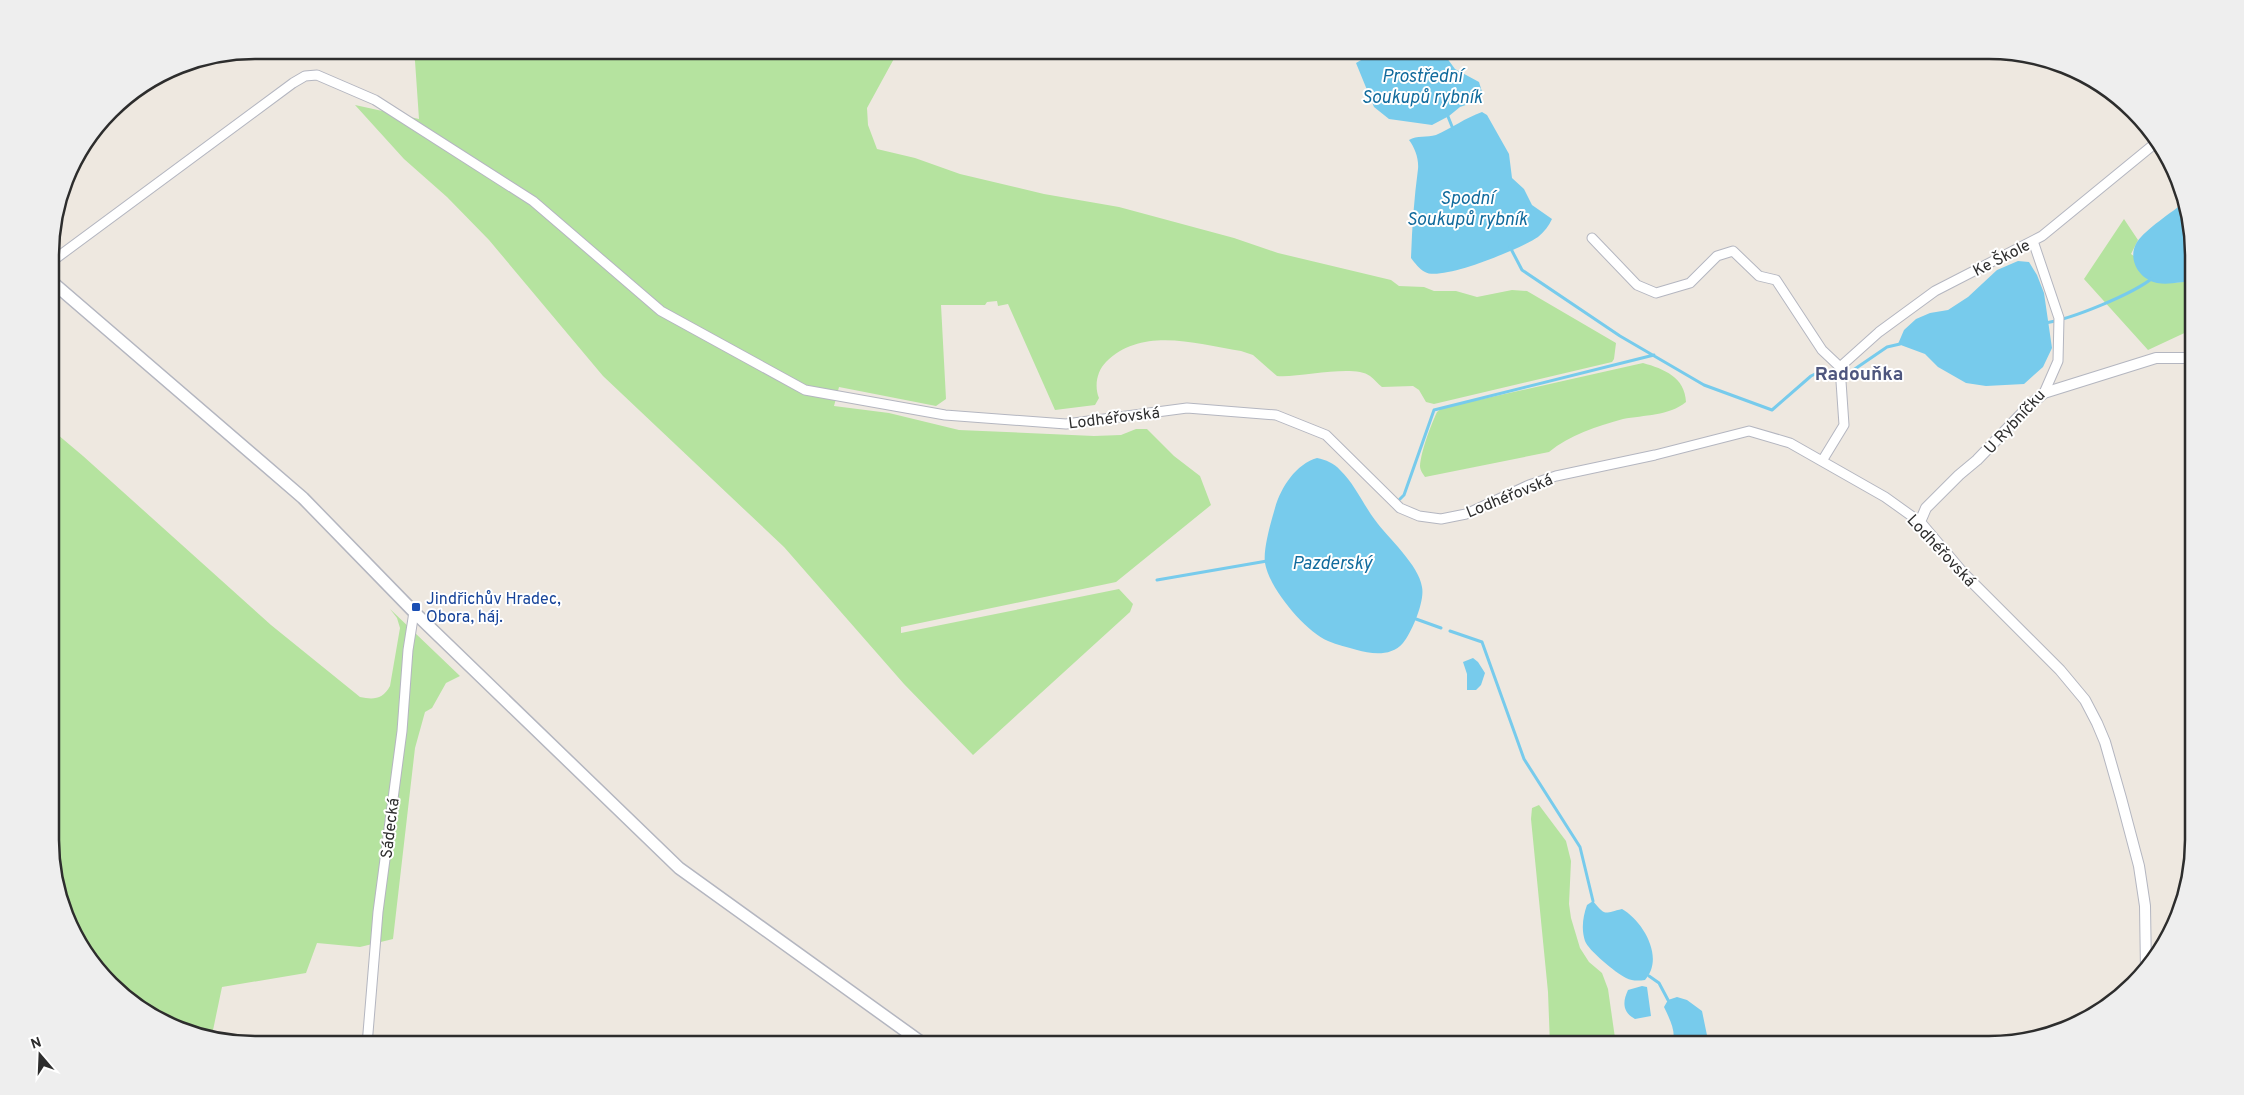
<svg xmlns="http://www.w3.org/2000/svg" width="2244" height="1095" viewBox="0 0 2244 1095" font-family="Overpass,sans-serif">
  <style>
    .green { fill: #b5e39f }
    .water { fill: #77cbec }
    .lines { fill: none; stroke-linecap: round; stroke-linejoin: round }
    .stream { stroke: #77cbec; stroke-width: 3 }
    .minor-casing { stroke: #b4b6c0; stroke-width: 11 }
    .tertiary-casing { stroke: #b4b6c0; stroke-width: 12 }
    .secondary-casing { stroke: #b4b6c0; stroke-width: 14 }
    .minor { stroke: #fff; stroke-width: 9 }
    .tertiary { stroke: #fff; stroke-width: 10 }
    .secondary { stroke: #fff; stroke-width: 11 }
    .transit-dot { fill: #1a4fb4; stroke: #fff; stroke-width: 2 }
    .labels { text-anchor: middle; stroke-width: 4; stroke-linejoin: round; paint-order: stroke }
    .street-label { font-size: 16px; fill: #2d2d2d; stroke: #fff }
    .transit-label { font-size: 16px; fill: #164399; stroke: #fff; text-anchor: start }
    .water-label { font-size: 18px; font-style: italic; fill: #116b9d; stroke: #fff }
    .quarter-label { font-size: 19px; font-weight: bold; fill: #4e567e; stroke: #fff }
    .rim { fill: none; stroke: #2d2d2d; stroke-width: 2.5 }
  </style>
  <rect width="100%" height="100%" fill="#eee8e0"/>
  <!-- green -->
  <path class="green" d="M 411,50 L 895,50 L 896,55 L 867,108 L 868,125 L 877,149 L 915,158 L 960,174 L 1044,194 L 1119,207 L 1234,238 L 1278,253 L 1391,280 L 1399,286 L 1424,287 L 1434,291 L 1456,291 L 1477,297 L 1512,290 L 1527,291 L 1616,343 L 1614,359 L 1612,362 L 1434,404 L 1426,402 L 1419,390 L 1413,386 L 1382,387 C 1378,384 1374,379 1370,376 C 1353,364 1301,378 1277,376 L 1253,355 L 1241,351 C 1197,344 1142,326 1106,362 C 1097,371 1094,386 1099,398 L 1095,405 L 1055,410 L 1008,304 L 998,306 L 997,301 L 987,302 L 985,305 L 941,305 L 946,399 L 936,406 L 839,387 L 834,406 L 889,413 L 959,430 L 1094,436 L 1121,435 L 1136,429 L 1147,429 L 1174,456 L 1200,476 L 1211,505 L 1116,582 L 901,627 L 901,633 L 1119,589 L 1133,604 L 1130,612 L 973,755 L 904,684 L 784,547 L 603,376 L 489,240 L 447,197 L 404,159 L 355,105 L 419,119 L 415,61 Z
    M 2124,219 L 2138,240 L 2131,254 L 2172,283 L 2192,281 L 2193,329 L 2148,350 L 2084,279 Z
    M 1643,363 C 1664,369 1685,377 1686,402 C 1669,416 1644,415 1623,419 C 1598,426 1569,435 1549,452 L 1425,477 C 1423,474 1420,470 1420,466 C 1421,451 1431,425 1437,412 L 1442,408 Z
    M 51,429 L 83,456 L 271,625 L 360,697 C 374,700 383,699 390,686 L 400,628 L 397,618 L 390,609 L 460,676 L 446,683 L 432,708 L 425,712 L 415,748 L 393,939 L 360,947 L 317,943 L 306,973 L 222,987 L 212,1035 L 164,1024 L 92,965 L 65,919 L 52,868 Z
    M 1539,805 L 1566,841 L 1571,861 L 1569,904 L 1571,918 L 1580,948 L 1589,962 L 1602,973 L 1608,989 L 1616,1045 L 1550,1045 L 1548,992 L 1531,819 L 1532,808 Z"/>
  <!-- water -->
  <path class="water" d="M 1378,50 L 1441,50 L 1455,69 L 1479,82 L 1483,95 L 1480,100 L 1460,107 L 1449,116 L 1432,125 L 1389,119 L 1374,107 L 1356,63 Z
    M 1482,112 L 1487,115 L 1509,154 L 1512,178 L 1524,189 L 1532,205 L 1552,219 C 1549,226 1544,232 1538,237 C 1522,248 1441,282 1425,272 C 1419,269 1415,263 1411,258 C 1412,228 1414,199 1418,169 C 1419,159 1415,148 1409,140 C 1417,135 1427,138 1436,135 C 1452,128 1465,118 1482,112 Z
    M 2185,202 L 2192,228 L 2192,281 C 2182,282 2168,285 2157,283 C 2138,279 2127,258 2137,242 C 2146,229 2172,212 2185,202 Z
    M 2018,261 L 2029,262 L 2037,275 L 2044,293 L 2052,348 L 2043,367 L 2024,384 L 1986,386 L 1966,383 L 1938,367 L 1925,354 L 1898,344 L 1904,330 L 1916,319 L 1930,313 L 1948,310 L 1968,297 L 1997,270 Z
    M 1317,458 C 1326,460 1334,463 1340,470 C 1354,483 1363,504 1375,520 C 1388,538 1419,565 1422,587 C 1425,601 1412,632 1403,643 C 1391,657 1371,654 1357,650 C 1348,647 1337,645 1328,641 C 1305,631 1269,588 1265,563 C 1263,549 1271,522 1275,508 C 1281,487 1296,464 1317,458 Z
    M 1473,658 L 1478,662 L 1485,673 L 1481,685 L 1476,690 L 1467,690 L 1467,674 L 1463,662 Z
    M 1593,901 C 1606,917 1604,913 1622,909 C 1643,921 1665,958 1645,980 C 1638,981 1632,981 1626,978 C 1616,973 1588,950 1585,941 C 1581,929 1583,916 1587,905 Z
    M 1642,986 L 1647,987 L 1651,1016 L 1635,1019 C 1623,1012 1622,1003 1628,990 Z
    M 1677,997 L 1687,1000 L 1702,1011 L 1709,1045 L 1673,1045 C 1676,1030 1670,1020 1664,1007 L 1668,1000 Z"/>
  <g class="lines">
    <!-- stream -->
    <path class="stream" d="M 1447,114 L 1453,129
      M 1510,247 L 1522,270 L 1620,336 L 1704,385 L 1772,410 L 1811,376 L 1819,372 L 1846,375 L 1887,347 L 1900,344
      M 2045,323 C 2072,319 2133,294 2154,277
      M 1400,499 L 1404,495 L 1434,410 L 1654,355
      M 1157,580 L 1267,561
      M 1416,619 L 1441,628
      M 1450,631 L 1482,642 L 1524,759 L 1580,847 L 1593,901
      M 1649,976 L 1659,983 L 1668,1000"/>
    <defs>
      <path id="minor" d="M 1592,238 L 1637,285 L 1656,293 L 1690,283 L 1717,256 L 1733,251 L 1759,276 L 1776,280 L 1822,350 L 1840,367
        M 2033,241 L 2059,318 L 2058,361 L 2044,393
        M 51,262 L 293,83 L 305,76 L 317,75 L 375,100 L 533,201 L 661,311 L 805,390 L 945,415 L 1066,424 L 1187,408 L 1276,415 L 1326,435 L 1400,508 L 1419,516 L 1441,519 L 1466,514 L 1529,485 L 1556,476 L 1655,455 L 1749,431 L 1790,443 L 1885,497 L 1920,522
        M 1822,461 L 1844,425 L 1840,367 L 1879,332 L 1935,291 L 2042,236 L 2158,141
        M 367,1045 L 378,912 L 402,731 L 408,650 L 414,612"/>
      <path id="tertiary" d="M 2146,971 L 2145,906 L 2139,866 L 2121,798 L 2105,742 L 2097,723 L 2085,700 L 2060,670 L 1963,573 L 1920,522 L 1926,508 L 1959,475 L 1977,460 L 2029,406 L 2044,393 L 2156,358 L 2193,358"/>
      <path id="secondary" d="M 51,281 L 303,498 L 414,612 L 679,868 L 925,1045"/>
    </defs>
    <!-- minor casing -->
    <use href="#minor" class="minor-casing"/>
    <!-- tertiary casing -->
    <use href="#tertiary" class="tertiary-casing"/>
    <!-- secondary casing -->
    <use href="#secondary" class="secondary-casing"/>
    <!-- minor -->
    <use href="#minor" class="minor"/>
    <!-- tertiary -->
    <use href="#tertiary" class="tertiary"/>
    <!-- secondary -->
    <use href="#secondary" class="secondary"/>
  </g>
  <!-- markers -->
  <rect class="transit-dot" x="411" y="602" width="10" height="10" rx="2.5"/>
  <g class="labels">
    <!-- street labels -->
    <g class="street-label">
      <text transform="translate(2001 257) rotate(-27)" y="6">Ke Škole</text>
      <text transform="translate(1114 417) rotate(-7)" y="6">Lodhéřovská</text>
      <text transform="translate(2014 421) rotate(-47)" y="6">U Rybníčku</text>
      <text transform="translate(1509 495) rotate(-22)" y="6">Lodhéřovská</text>
      <text transform="translate(1942 550) rotate(47)" y="6">Lodhéřovská</text>
      <text transform="translate(389 828) rotate(-83)" y="6">Sádecká</text>
    </g>
    <!-- transit labels -->
    <g class="transit-label">
      <text x="426" y="604">Jindřichův Hradec,<tspan x="426" dy="18">Obora, háj.</tspan></text>
    </g>
    <!-- water labels -->
    <g class="water-label">
      <text x="1422" y="82">Prostřední<tspan x="1422" dy="21">Soukupů rybník</tspan></text>
      <text x="1467" y="204">Spodní<tspan x="1467" dy="21">Soukupů rybník</tspan></text>
      <text x="1332" y="569">Pazderský</text>
    </g>
    <!-- quarter labels -->
    <g class="quarter-label">
      <text x="1859" y="380">Radouňka</text>
    </g>
  </g>
  <!-- crop -->
  <path d="M0 0H2244V1095H0ZM255 59H1989A196 196 0 0 1 2185 255V840A196 196 0 0 1 1989 1036H255A196 196 0 0 1 59 840V255A196 196 0 0 1 255 59Z" fill="#eee" fill-rule="evenodd"/>
  <path class="rim" d="M255 59H1989A196 196 0 0 1 2185 255V840A196 196 0 0 1 1989 1036H255A196 196 0 0 1 59 840V255A196 196 0 0 1 255 59Z"/>
  <!-- north arrow -->
  <g transform="translate(40 1055) rotate(341)" stroke="#ffffff" stroke-width="4" paint-order="stroke">
  <path d="M0-4L9 19L0 12L-9 19Z" fill="#2d2d2d"/>
  <text y="-8" font-size="14" font-weight="bold" text-anchor="middle" fill="#2d2d2d">N</text>
  </g>
</svg>
